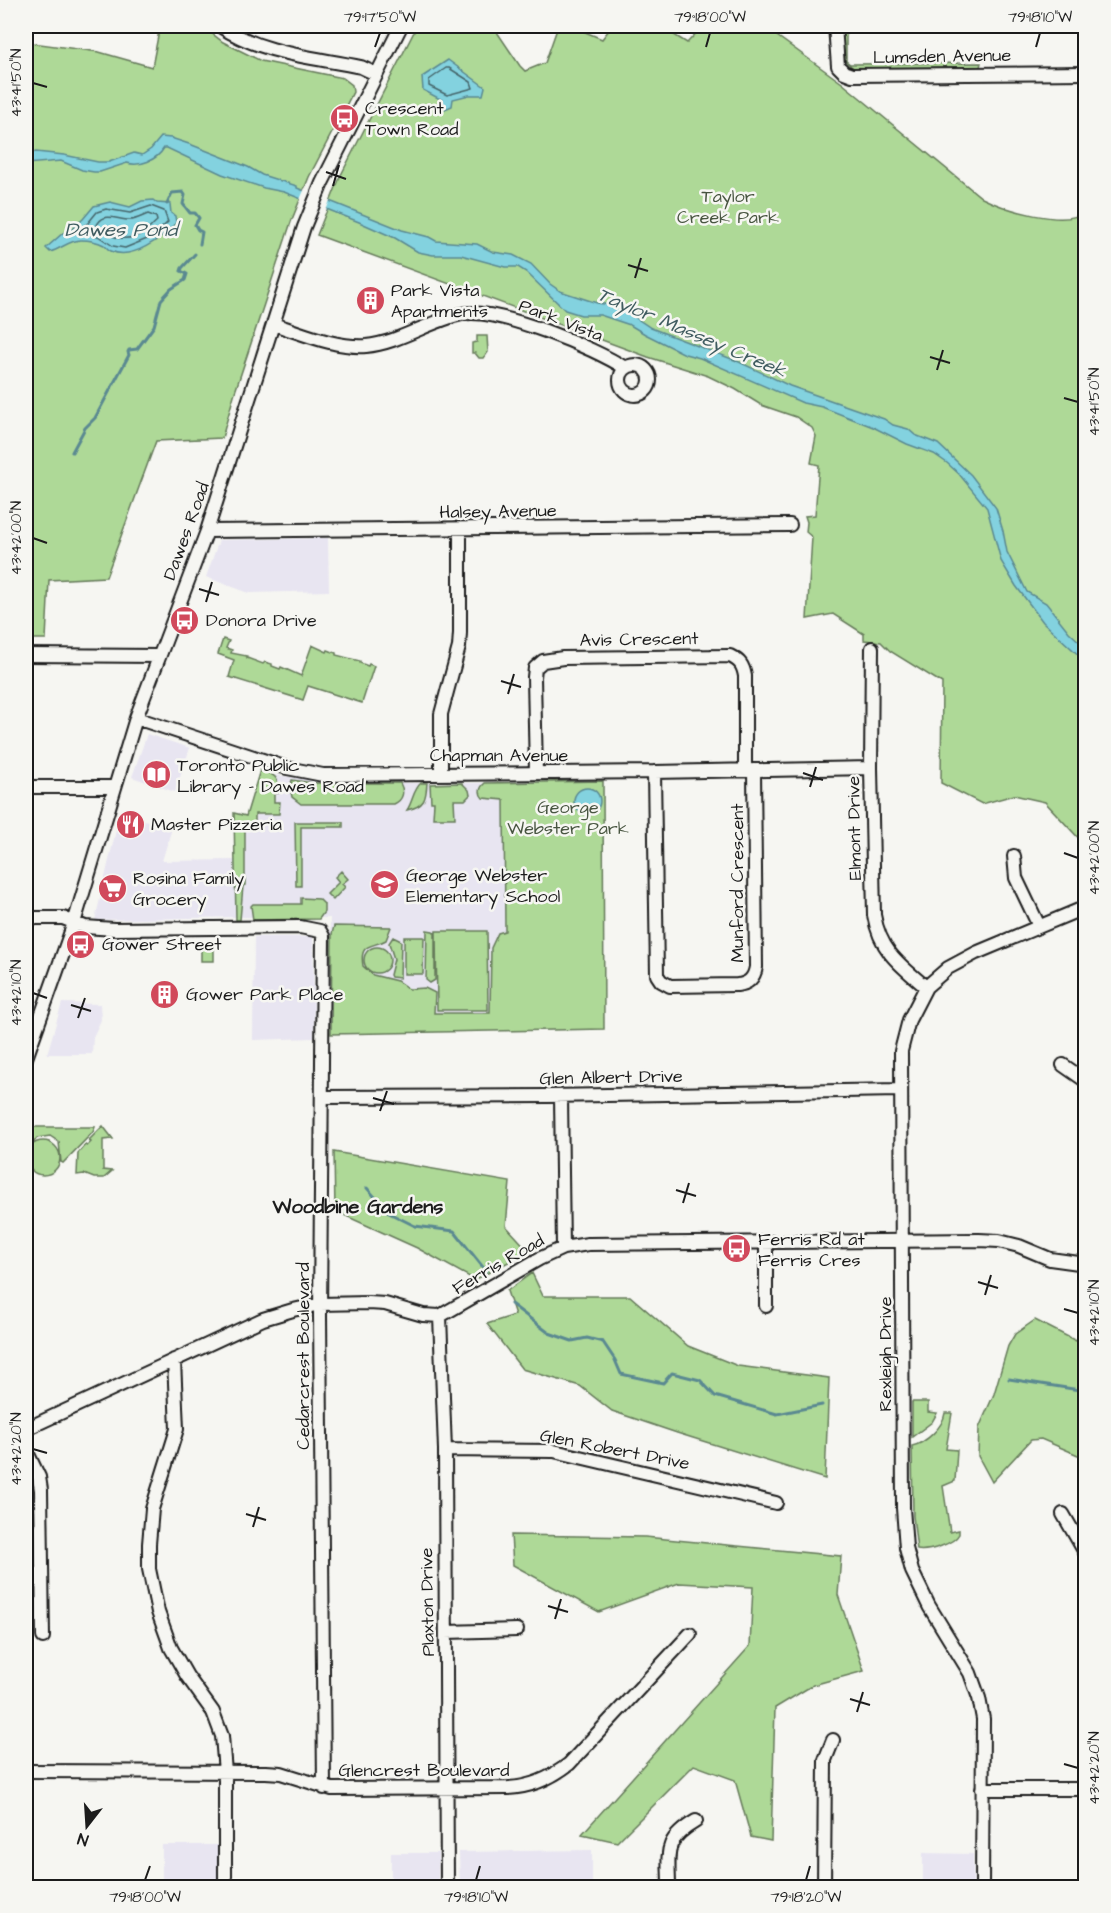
<svg xmlns="http://www.w3.org/2000/svg" width="1111" height="1913" viewBox="0 0 1111 1913" font-family="'Architects Daughter',sans-serif">
  <style>
    .built { fill: #e8e5f1 }
    .green { fill: #aed997; stroke: #657a5a; stroke-width: 1.5 }
    .water { fill: #83d2df; stroke: #5a8991; stroke-width: 1.5 }
    .pier { fill: #f6f6f2 }
    .lines { fill: none; stroke-linecap: round; stroke-linejoin: round }
    .shore { stroke: #45656a; stroke-width: 1.5 }
    .stream { stroke: #5a8991; stroke-width: 3 }
    .minor-casing { stroke: #1c1c1c; stroke-width: 16 }
    .minor { stroke: #f6f6f2; stroke-width: 12 }
    .ticks { fill: none; stroke: #1c1c1c; stroke-width: 2 }
    .labels { text-anchor: middle; stroke-width: 5; stroke-linejoin: round; paint-order: stroke }
    .street-label { font-size: 18px; fill: #1c1c1c; stroke: #f6f6f2 }
    .poi-label { font-size: 18px; fill: #1c1c1c; stroke: #f6f6f2; text-anchor: start }
    .park-label { font-size: 18px; fill: #485541; stroke: #f6f6f2 }
    .water-label { font-size: 20px; font-style: italic; fill: #405c60; stroke: #f6f6f2 }
    .neighbourhood-label { font-size: 20px; font-weight: bold; fill: #1c1c1c; stroke: #f6f6f2 }
    .neatline { fill: none; stroke: #1c1c1c; stroke-width: 2 }
    .ticks-label { font-size: 15px; text-anchor: middle; fill: #1c1c1c }
  </style>
  <rect width="100%" height="100%" fill="#f6f6f2"/>
  <filter id="ink" filterUnits="userSpaceOnUse"><feTurbulence type="fractalNoise" baseFrequency=".0167" numOctaves="2"/><feDisplacementMap in="SourceGraphic" scale="12" xChannelSelector="R" yChannelSelector="G"/><feConvolveMatrix kernelMatrix="1 2 1 2 8 2 1 2 1" color-interpolation-filters="sRGB"/></filter>
  <g filter="url(#ink)">
    <!-- built -->
    <path class="built" d="M 328,538 L 329,591 L 249,593 L 206,577 L 219,540 Z
      M 147,734 L 190,748 L 175,792 L 132,777 Z
      M 262,773 L 331,783 L 514,783 L 536,1030 L 331,1034 L 330,918 L 236,917 L 95,920 L 120,813 L 172,828 L 162,861 L 236,860 L 234,813 L 248,817 Z
      M 254,937 L 313,937 L 314,1038 L 253,1040 Z
      M 62,1003 L 100,1004 L 101,1020 L 93,1037 L 92,1054 L 47,1054 Z
      M 162,1845 L 217,1845 L 217,1887 L 162,1887 Z
      M 592,1850 L 592,1887 L 460,1887 L 459,1852 Z
      M 391,1853 L 438,1853 L 438,1887 L 391,1887 Z
      M 923,1853 L 973,1854 L 973,1887 L 923,1887 Z"/>
    <!-- green -->
    <path class="green" d="M 160,26 L 202,26 L 223,42 L 261,61 L 343,78 L 352,85 L 353,92 L 309,177 L 291,222 L 234,395 L 222,438 L 156,441 L 106,577 L 49,580 L 46,639 L 26,639 L 26,42 L 99,52 L 152,67 Z
      M 417,26 L 497,26 L 495,29 L 520,66 L 525,71 L 545,63 L 558,26 L 571,26 L 602,39 L 612,26 L 660,26 L 687,43 L 703,26 L 763,26 L 842,83 L 982,198 C 1004,209 1064,228 1085,212 L 1085,845 L 1045,802 L 1014,795 L 982,804 L 941,783 L 942,683 L 890,651 L 881,642 L 864,640 L 864,634 L 833,614 L 807,619 L 812,537 L 806,532 L 807,522 L 805,516 L 815,515 L 819,465 L 811,463 L 816,436 L 812,428 L 796,417 L 761,405 L 735,389 L 708,376 L 648,357 L 317,235 L 340,177 Z
      M 842,26 L 846,26 L 846,61 L 850,64 L 981,63 L 980,67 L 853,68 L 844,60 Z
      M 477,336 L 487,336 L 488,352 L 484,358 L 479,358 L 475,353 L 472,353 L 472,343 L 477,342 Z
      M 223,639 L 229,641 L 226,648 L 232,650 L 231,653 L 247,656 L 247,658 L 263,664 L 265,662 L 272,664 L 272,666 L 280,669 L 281,667 L 301,676 L 312,645 L 327,652 L 328,650 L 336,653 L 336,655 L 360,661 L 360,663 L 368,666 L 369,664 L 374,666 L 362,703 L 308,686 L 303,700 L 229,677 L 234,660 L 218,654 Z
      M 260,770 C 275,775 279,776 279,793 L 274,794 L 274,802 L 280,802 L 279,814 L 255,814 L 255,829 L 245,829 L 245,885 L 243,886 L 240,920 L 236,920 L 234,813 L 246,816 Z
      M 292,780 L 313,783 L 400,783 C 405,792 403,800 394,804 L 301,804 L 292,797 L 290,787 Z
      M 603,781 L 604,1029 L 331,1034 L 332,934 L 334,926 L 391,927 L 386,940 C 372,948 359,942 363,966 L 373,975 L 397,981 L 409,989 L 425,988 L 435,993 L 434,1013 L 490,1013 L 491,948 L 498,933 L 505,931 L 504,800 L 483,798 C 478,793 480,787 485,783 Z
      M 421,783 L 427,783 C 426,799 425,806 407,810 C 413,801 413,790 421,783 Z
      M 462,783 L 469,790 L 470,795 L 465,800 L 454,800 L 455,818 L 433,818 L 434,802 L 431,802 L 430,784 Z
      M 295,822 L 343,822 L 343,827 L 301,827 L 301,886 L 296,886 Z
      M 341,871 L 348,879 L 342,884 L 345,887 L 333,900 L 327,894 L 339,882 L 335,877 Z
      M 301,898 L 319,899 L 324,904 L 324,912 L 319,919 L 253,920 L 251,906 L 253,904 L 301,904 Z
      M 427,930 L 433,931 L 435,933 L 435,980 L 430,983 L 426,980 Z
      M 436,931 L 487,931 L 488,1010 L 437,1010 Z
      M 393,937 L 401,941 L 400,978 L 391,977 L 390,975 L 394,959 L 389,943 Z
      M 404,937 L 424,937 L 423,974 L 404,974 Z
      M 201,944 L 214,944 L 214,961 L 201,961 Z
      M364 960a13 13 0 1 1 26 0a13 13 0 1 1-26 0Z
      M 103,1126 L 113,1139 L 103,1140 L 103,1170 L 112,1171 L 104,1178 L 94,1178 L 84,1174 L 77,1175 L 78,1153 L 85,1145 L 87,1146 L 91,1142 L 89,1140 Z
      M 26,1127 L 95,1127 L 93,1132 L 63,1163 L 61,1162 L 59,1142 L 50,1136 L 37,1138 L 26,1152 Z
      M26 1158a17 17 0 1 1 34 0a17 17 0 1 1-34 0Z
      M 334,1152 L 510,1182 L 506,1226 L 529,1251 L 475,1280 L 417,1248 L 335,1211 Z
      M 532,1273 L 543,1296 L 630,1296 L 688,1346 L 738,1366 L 829,1378 L 825,1479 L 677,1433 L 612,1411 L 580,1386 L 522,1369 L 487,1324 L 515,1315 L 507,1291 Z
      M 1035,1320 L 1076,1341 L 1078,1337 L 1085,1341 L 1085,1458 L 1041,1439 L 1031,1440 L 992,1482 L 978,1456 L 979,1428 L 994,1394 L 1008,1346 L 1015,1334 Z
      M 912,1402 L 928,1402 L 928,1412 L 937,1413 L 932,1422 L 912,1437 Z
      M 945,1413 L 952,1413 L 946,1449 L 957,1450 L 955,1481 L 943,1486 L 950,1532 L 959,1530 L 959,1534 C 954,1544 928,1552 917,1550 L 913,1516 L 912,1446 C 926,1443 943,1427 945,1413 Z
      M 511,1535 L 645,1537 L 841,1556 L 838,1595 L 864,1671 L 813,1685 L 775,1708 L 771,1841 L 751,1837 L 735,1780 L 694,1765 L 617,1842 L 582,1834 L 750,1646 L 753,1587 L 679,1583 L 599,1612 L 513,1565 Z"/>
    <!-- water -->
    <path class="water" d="M 448,60 L 485,87 L 483,95 L 469,95 L 453,99 L 452,106 L 445,109 L 442,100 L 423,90 L 422,77 Z
      M 161,137 L 171,138 L 192,145 L 248,167 L 262,175 L 297,186 L 297,188 L 402,230 L 429,237 L 436,241 L 477,244 L 493,252 L 513,255 L 531,264 L 550,284 L 560,291 L 597,303 L 618,306 L 651,328 L 737,361 L 790,386 L 884,419 L 893,425 L 908,429 L 915,435 L 938,444 L 971,475 L 996,508 L 1003,531 L 1007,552 L 1027,592 L 1046,603 L 1069,632 L 1085,647 L 1085,661 L 1043,622 L 1016,586 L 1001,561 L 987,508 L 959,474 L 947,463 L 934,454 L 907,444 L 873,427 L 822,407 L 803,403 L 700,358 L 685,354 L 645,334 L 630,325 L 600,315 L 581,315 L 565,310 L 526,272 L 518,267 L 505,267 L 461,255 L 433,255 L 418,252 L 395,238 L 359,222 L 284,192 L 264,188 L 222,174 L 167,148 L 164,148 C 157,160 140,167 127,163 L 100,172 L 94,172 L 82,170 L 61,161 L 26,164 L 26,154 L 36,152 L 64,155 L 98,162 L 109,162 L 134,153 L 142,155 L 151,149 Z
      M 153,200 L 157,203 L 170,204 L 171,213 L 175,216 L 176,223 C 162,238 132,261 111,251 C 108,250 106,247 104,245 C 98,242 88,240 81,240 C 70,240 61,249 50,252 L 46,248 L 63,233 L 72,229 L 83,219 L 94,206 L 110,202 L 130,207 L 142,201 Z
      M574 801a13 13 0 1 1 26 0a13 13 0 1 1-26 0Z"/>
    <!-- pier -->
    <path class="pier" d="M 305,188 L 331,198 L 325,213 L 299,202 Z"/>
    <g class="lines">
      <!-- shore -->
      <path class="shore" d="M 446,68 L 449,68 L 471,82 L 473,88 L 447,95 L 429,86 L 429,80 Z
        M 151,206 L 164,211 L 168,222 L 152,237 L 125,248 L 113,246 L 98,236 L 79,232 L 79,229 L 88,223 L 97,212 L 106,209 L 130,213 Z
        M 148,214 L 156,217 L 157,221 C 153,224 150,229 146,231 C 126,244 113,238 96,227 C 103,210 116,220 130,220 C 136,220 142,216 148,214 Z"/>
      <!-- stream -->
      <path class="stream" d="M 167,204 L 172,193 L 183,192 L 185,195 L 183,204 L 190,213 L 195,213 L 199,218 L 195,225 L 198,230 L 202,232 L 200,244
        M 72,452 L 85,428 L 95,418 L 129,355 L 128,352 L 129,350 L 137,349 L 154,326 L 161,300 L 171,289 L 185,280 L 187,274 L 181,271 L 182,268 L 195,254
        M 367,1188 L 389,1213 L 415,1226 L 454,1231 L 486,1271
        M 511,1304 L 549,1333 L 572,1341 L 587,1338 L 603,1342 L 615,1360 L 621,1374 L 663,1383 L 672,1373 L 700,1380 L 715,1396 L 777,1414 L 822,1405
        M 1009,1379 L 1086,1391"/>
      <defs>
        <path id="minor" d="M 220,26 C 262,54 313,57 361,67 L 376,74
          M 835,26 L 838,66 L 844,72 L 852,75 L 1086,73
          M 273,324 C 302,333 335,348 366,346 C 399,343 429,321 462,314 C 496,307 595,348 625,368
          M620 380a15 15 0 1 1 30 0a15 15 0 1 1-30 0Z
          M 207,531 L 790,525
          M 872,648 L 871,768 L 874,915 C 880,951 900,965 926,987
          M 26,655 L 159,656
          M 136,718 L 287,768 L 323,775 L 654,772 L 871,768
          M 654,772 L 657,975 L 661,981 L 670,986 L 737,985 C 748,984 754,979 756,967 L 754,770
          M 441,773 L 441,714 L 459,647 L 460,633 L 460,529
          M 536,773 L 534,677 L 535,668 L 543,661 L 563,658 L 730,656 C 740,661 743,665 745,676 L 745,770
          M 26,787 L 115,787
          M 1014,856 L 1016,878 L 1039,926
          M 26,918 L 63,918 L 85,927 L 114,929 L 300,927 L 320,931 L 323,936 L 320,1315 L 324,1788
          M 26,1058 L 74,923 L 136,718 L 207,531 L 304,227 L 322,183 L 401,26
          M 1063,1065 L 1086,1081
          M 561,1096 L 563,1248
          M 322,1097 L 548,1096 L 900,1090
          M 766,1306 L 766,1241
          M 440,1316 L 445,1450 L 447,1888
          M 174,1360 L 177,1429 L 152,1509 L 149,1544 L 149,1569 L 158,1612 L 171,1648 L 187,1676 L 213,1712 L 222,1736 L 225,1772 L 225,1888
          M 26,1429 L 263,1319 L 293,1310 L 320,1304 L 369,1303 L 385,1304 L 423,1315 L 440,1316 L 539,1259 L 563,1248 L 588,1244 L 979,1240 L 999,1241 L 1019,1246 L 1050,1259 L 1086,1264
          M 26,1450 L 39,1477 L 41,1490 L 43,1637
          M 445,1450 L 554,1451 L 776,1503
          M 1063,1514 L 1086,1554
          M 446,1632 L 517,1630
          M 26,1771 L 266,1772 L 281,1773 L 332,1789 L 508,1788 C 532,1787 551,1778 569,1764 L 690,1634
          M 982,1789 L 1086,1789
          M 669,1888 C 669,1852 662,1841 696,1821
          M 824,1888 L 825,1760 L 833,1740
          M 982,1888 L 983,1719 L 979,1698 L 970,1673 L 929,1606 L 912,1571 L 906,1548 L 903,1508 L 901,1051 L 909,1020 L 926,987 L 948,968 L 976,953 L 1086,907"/>
      </defs>
      <!-- minor casing -->
      <use href="#minor" class="minor-casing"/>
      <!-- minor -->
      <use href="#minor" class="minor"/>
    </g>
  </g>
  <!-- ticks -->
  <path class="ticks" d="M 375,47 L 380,33M 706,47 L 710,33M 1036,47 L 1040,33M 33,83 L 47,87M 326,172 L 346,179M 333,186 L 339,165M 628,265 L 648,271M 635,278 L 641,258M 930,357 L 950,363M 937,370 L 943,350M 1064,398 L 1078,402M 33,538 L 47,543M 199,589 L 219,595M 206,602 L 212,582M 501,681 L 521,687M 508,694 L 514,674M 803,773 L 823,780M 810,787 L 816,767M 1064,853 L 1078,858M 33,993 L 47,998M 71,1005 L 91,1011M 78,1018 L 85,998M 373,1098 L 394,1104M 380,1111 L 387,1091M 676,1190 L 696,1196M 683,1203 L 689,1183M 978,1282 L 998,1288M 985,1295 L 991,1275M 1064,1309 L 1078,1313M 33,1449 L 47,1453M 246,1514 L 266,1520M 253,1527 L 259,1507M 548,1606 L 568,1612M 555,1619 L 561,1599M 850,1699 L 870,1705M 857,1712 L 863,1692M 1064,1764 L 1078,1768M 145,1880 L 150,1866M 476,1880 L 480,1866M 806,1880 L 810,1866"/>
  <!-- icons -->
  <defs>
    <symbol id="bus-disc" viewBox="-11 -11 22 22"><circle r="9.5" fill="#d1495b" stroke="#f6f6f2"/><path d="M-5-6H5V4H4V6H2V4H-2V6H-4V4H-5ZM-3.5-4V0h7V-4ZM-3.5 1.2v1.5H-2V1.2ZM2 1.2v1.5H3.5V1.2Z" fill="#fff"/></symbol>
    <symbol id="building-disc" viewBox="-11 -11 22 22"><circle r="9.5" fill="#d1495b" stroke="#f6f6f2"/><path d="M-4-6H4V6H1V3H-1V6H-4ZM-2.5-4.3h1.7v1.8h-1.7ZM.8-4.3h1.7v1.8H.8ZM-2.5-1h1.7V.8h-1.7ZM.8-1h1.7V.8H.8Z" fill="#fff"/></symbol>
    <symbol id="library-disc" viewBox="-11 -11 22 22"><circle r="9.5" fill="#d1495b" stroke="#f6f6f2"/><path d="M-6-4Q-3-5.5-.7-3.5V5Q-3 3-6 4ZM6-4Q3-5.5 .7-3.5V5Q3 3 6 4Z" fill="#fff"/></symbol>
    <symbol id="restaurant-disc" viewBox="-11 -11 22 22"><circle r="9.5" fill="#d1495b" stroke="#f6f6f2"/><path d="M-5-6h1v4h1v-4h1v4h1v-4h1v5L-1.5 .5V6h-2V.5L-5-1ZM5-6V6H3V1.5H1.5Q1.5-4 5-6Z" fill="#fff"/></symbol>
    <symbol id="school-disc" viewBox="-11 -11 22 22"><circle r="9.5" fill="#d1495b" stroke="#f6f6f2"/><path d="M0-5L7-2L0 1L-7-2ZM-4 1L0 2.5L4 1V4Q0 6-4 4Z" fill="#fff"/></symbol>
    <symbol id="supermarket-disc" viewBox="-11 -11 22 22"><circle r="9.5" fill="#d1495b" stroke="#f6f6f2"/><path d="M-6-5.5h2.5l.6 2H6L4.5 2H-2.5L-4.4-4H-6ZM-1.5 3.2a1.3 1.3 0 1 0 .1 0ZM3 3.2a1.3 1.3 0 1 0 .1 0Z" fill="#fff"/></symbol>
  </defs>
  <g fill-rule="evenodd">
    <use href="#bus-disc" x="328" y="102" width="33" height="33"/>
    <use href="#building-disc" x="354" y="284" width="33" height="33"/>
    <use href="#bus-disc" x="168" y="604" width="33" height="33"/>
    <use href="#library-disc" x="140" y="758" width="33" height="33"/>
    <use href="#restaurant-disc" x="114" y="808" width="33" height="33"/>
    <use href="#school-disc" x="368" y="868" width="33" height="33"/>
    <use href="#supermarket-disc" x="96" y="872" width="33" height="33"/>
    <use href="#bus-disc" x="64" y="928" width="33" height="33"/>
    <use href="#building-disc" x="148" y="978" width="33" height="33"/>
    <use href="#bus-disc" x="720" y="1232" width="33" height="33"/>
  </g>
  <g class="labels">
    <!-- street labels -->
    <g class="street-label">
      <text transform="translate(942 56) rotate(-1)" y="6">Lumsden Avenue</text>
      <text transform="translate(561 320) rotate(21)" y="6">Park Vista</text>
      <text transform="translate(498 511) rotate(-1)" y="6">Halsey Avenue</text>
      <text transform="translate(186 531) rotate(-70)" y="6">Dawes Road</text>
      <text transform="translate(639 639) rotate(-1)" y="6">Avis Crescent</text>
      <text x="499" y="761">Chapman Avenue</text>
      <text transform="translate(854 828) rotate(-91)" y="6">Elmont Drive</text>
      <text transform="translate(737 883) rotate(-90)" y="6">Munford Crescent</text>
      <text transform="translate(611 1077) rotate(-1)" y="6">Glen Albert Drive</text>
      <text transform="translate(498 1264) rotate(-30)" y="6">Ferris Road</text>
      <text transform="translate(885 1354) rotate(-90)" y="6">Rexleigh Drive</text>
      <text transform="translate(303 1356) rotate(-90)" y="6">Cedarcrest Boulevard</text>
      <text transform="translate(615 1449) rotate(11)" y="6">Glen Robert Drive</text>
      <text transform="translate(427 1602) rotate(-91)" y="6">Plaxton Drive</text>
      <text x="424" y="1776">Glencrest Boulevard</text>
    </g>
    <!-- poi labels -->
    <g class="poi-label">
      <text x="365" y="114">Crescent<tspan x="365" dy="21">Town Road</tspan></text>
      <text x="391" y="296">Park Vista<tspan x="391" dy="21">Apartments</tspan></text>
      <text x="206" y="626">Donora Drive</text>
      <text x="177" y="771">Toronto Public<tspan x="177" dy="21">Library - Dawes Road</tspan></text>
      <text x="151" y="830">Master Pizzeria</text>
      <text x="406" y="881">George Webster<tspan x="406" dy="21">Elementary School</tspan></text>
      <text x="133" y="884">Rosina Family<tspan x="133" dy="21">Grocery</tspan></text>
      <text x="102" y="950">Gower Street</text>
      <text x="186" y="1000">Gower Park Place</text>
      <text x="758" y="1245">Ferris Rd at<tspan x="758" dy="21">Ferris Cres</tspan></text>
    </g>
    <!-- park labels -->
    <g class="park-label">
      <text x="728" y="202">Taylor<tspan x="728" dy="21">Creek Park</tspan></text>
      <text x="568" y="813">George<tspan x="568" dy="21">Webster Park</tspan></text>
    </g>
    <!-- water labels -->
    <g class="water-label">
      <text x="121" y="236">Dawes Pond</text>
      <text transform="translate(692 332) rotate(23)" y="7">Taylor Massey Creek</text>
    </g>
    <!-- neighbourhood labels -->
    <g class="neighbourhood-label">
      <text x="358" y="1213">Woodbine Gardens</text>
    </g>
  </g>
  <!-- margin -->
  <rect width="1111" height="1913" fill="none" stroke="#f6f6f2" stroke-width="66"/>
  <!-- north arrow -->
  <g transform="translate(87 1826) rotate(197)" stroke="#f6f6f2" stroke-width="4.5" paint-order="stroke">
  <path d="M0-4.5L10 22L0 15L-10 22Z" fill="#1c1c1c"/>
  <text y="-9" font-size="16" font-weight="bold" text-anchor="middle" fill="#1c1c1c">N</text>
  </g>
  <rect x="33" y="33" width="1045" height="1847" class="neatline"/>
  <g class="ticks-label">
    <text x="380" y="22">79°17'50"W</text>
    <text x="710" y="22">79°18'00"W</text>
    <text x="1040" y="22">79°18'10"W</text>
    <text transform="translate(16 83) rotate(-90)" y="5">43°41'50"N</text>
    <text transform="translate(1094 402) rotate(-90)" y="5">43°41'50"N</text>
    <text transform="translate(16 538) rotate(-90)" y="5">43°42'00"N</text>
    <text transform="translate(1094 858) rotate(-90)" y="5">43°42'00"N</text>
    <text transform="translate(16 993) rotate(-90)" y="5">43°42'10"N</text>
    <text transform="translate(1094 1313) rotate(-90)" y="5">43°42'10"N</text>
    <text transform="translate(16 1449) rotate(-90)" y="5">43°42'20"N</text>
    <text transform="translate(1094 1768) rotate(-90)" y="5">43°42'20"N</text>
    <text x="145" y="1902">79°18'00"W</text>
    <text x="476" y="1902">79°18'10"W</text>
    <text x="806" y="1902">79°18'20"W</text>
  </g>
</svg>
